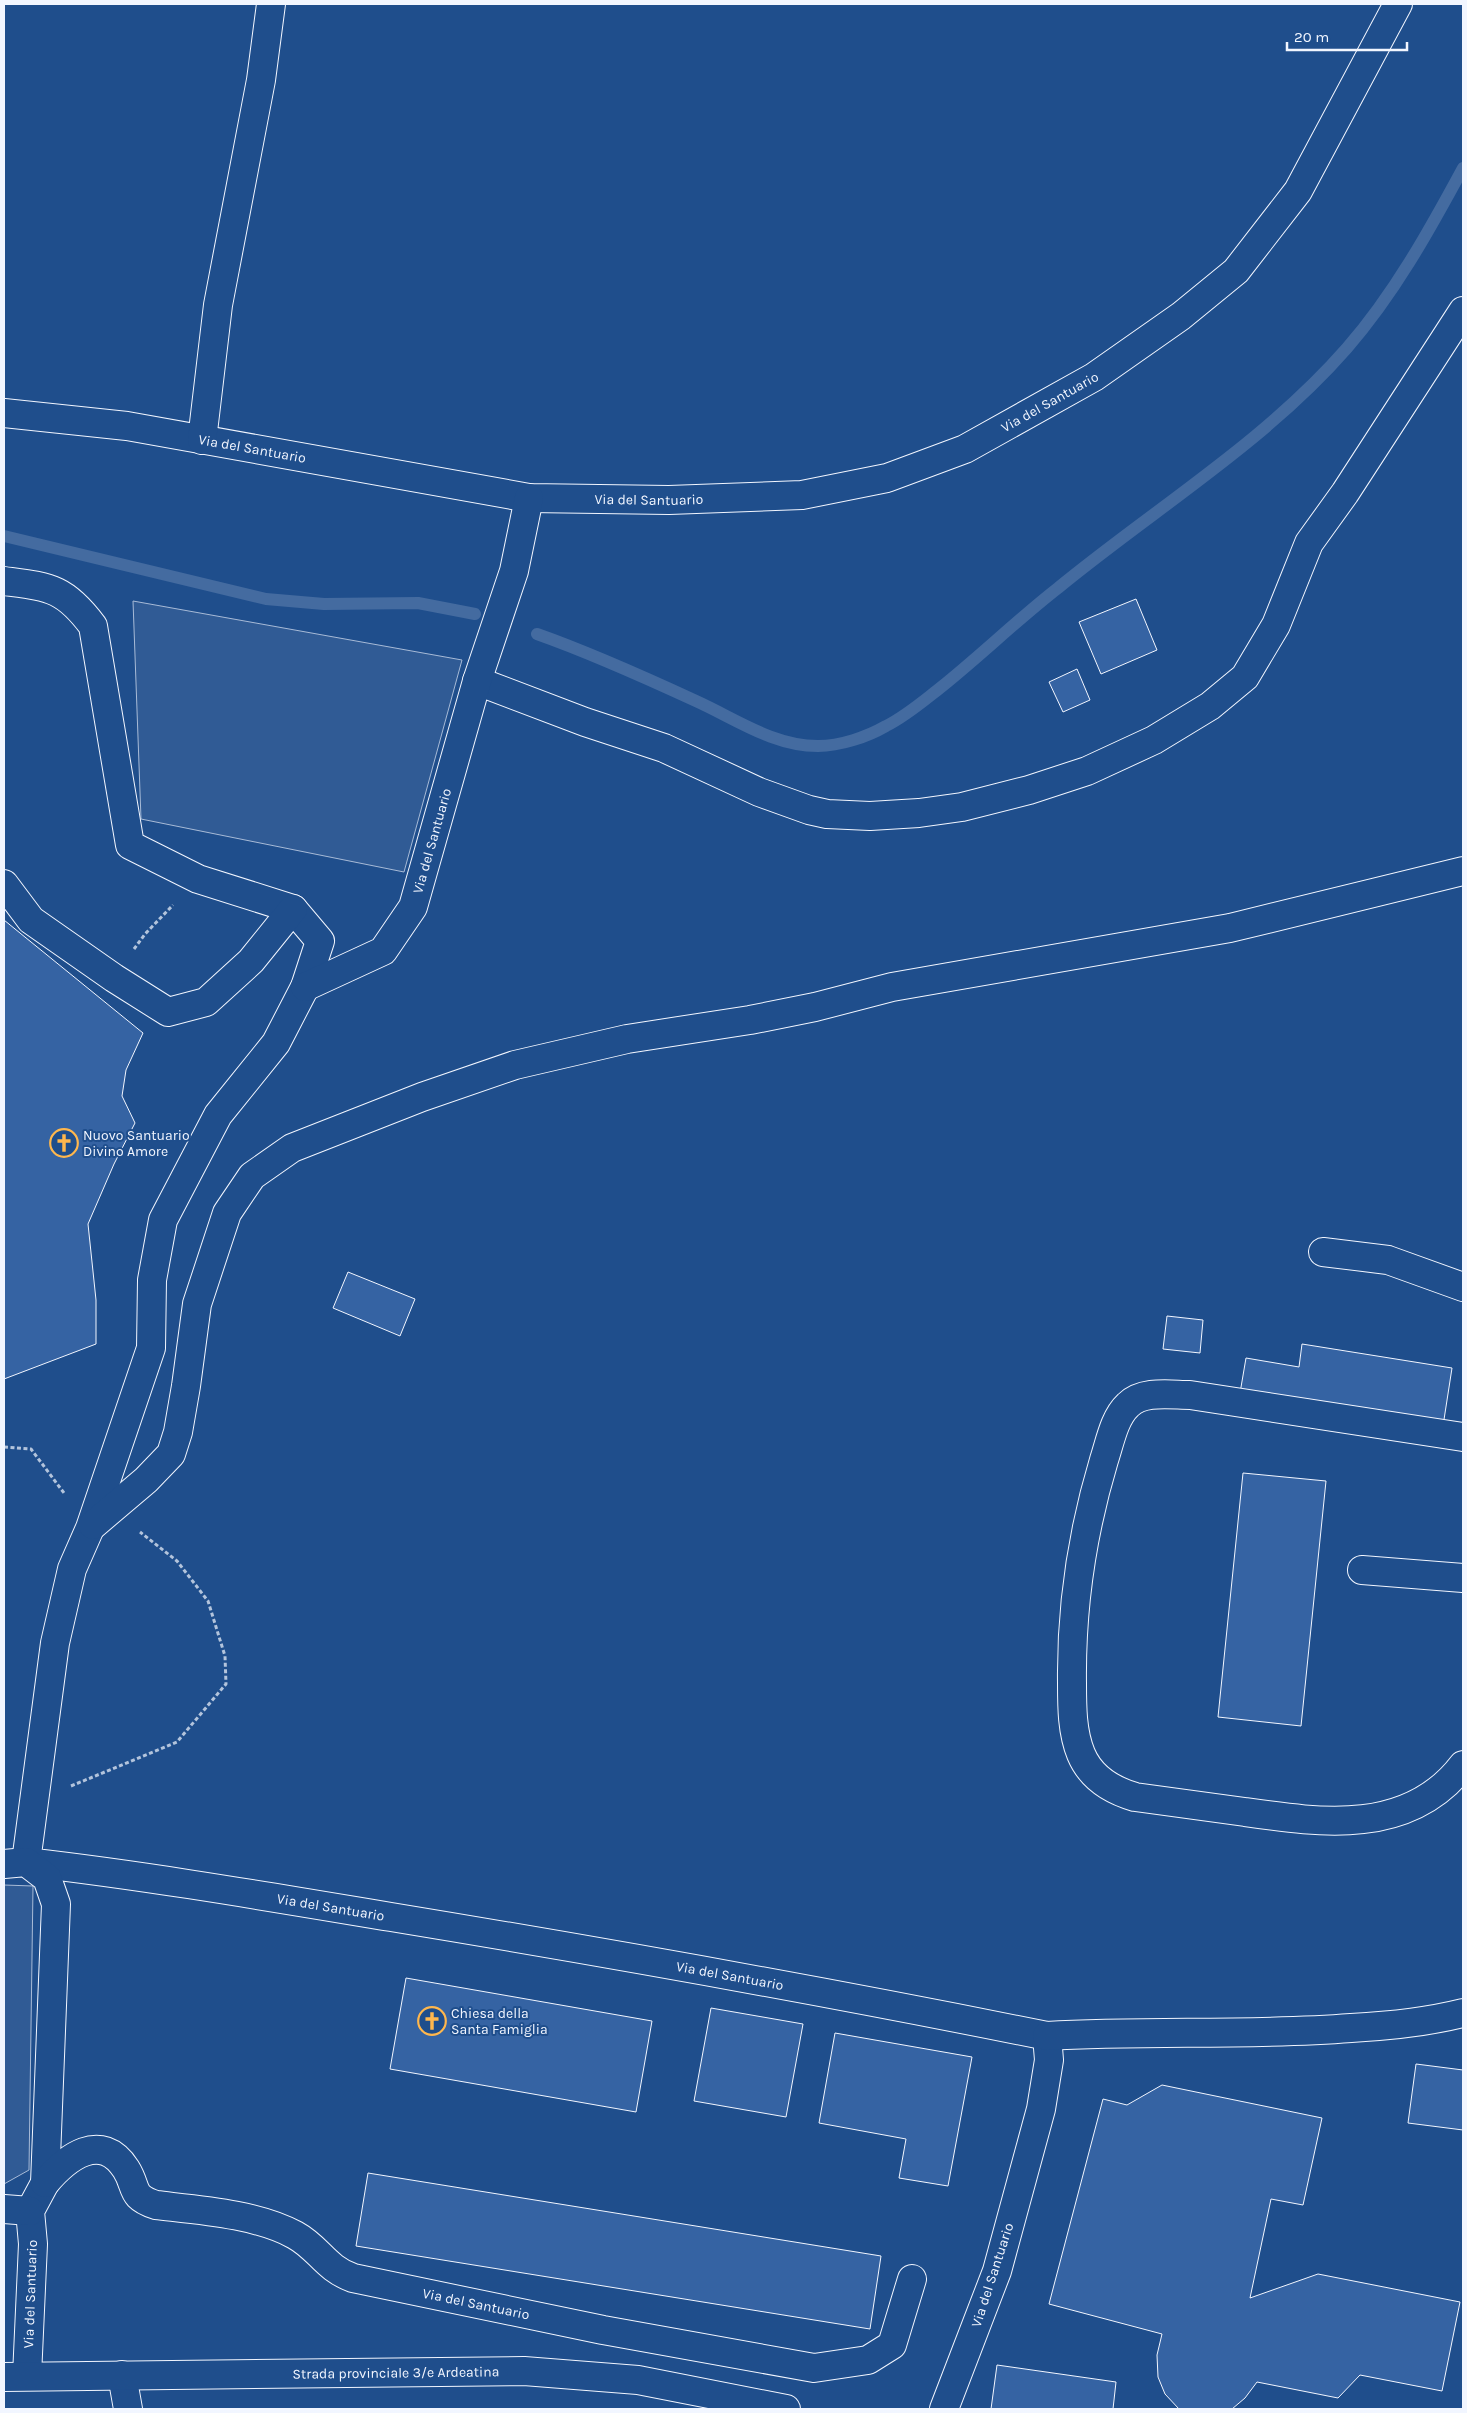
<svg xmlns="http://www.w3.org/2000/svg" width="1467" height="2413" viewBox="0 0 1467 2413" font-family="Karla,sans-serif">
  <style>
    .built { fill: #305b95; stroke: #a8bbd7 }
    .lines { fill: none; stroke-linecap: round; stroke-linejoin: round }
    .stream { stroke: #446ba0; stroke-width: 12 }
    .building { fill: #3563a3; stroke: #f2f6ff }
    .minor-casing { stroke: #f2f6ff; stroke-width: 30 }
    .major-casing { stroke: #f2f6ff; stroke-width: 30 }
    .path { stroke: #b3c4dc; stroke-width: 3; stroke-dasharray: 4 2.5; stroke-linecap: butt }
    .minor { stroke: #1f4e8c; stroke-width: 28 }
    .major { stroke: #1f4e8c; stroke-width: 28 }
    .labels { text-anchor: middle; stroke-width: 4; stroke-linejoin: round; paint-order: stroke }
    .street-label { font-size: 14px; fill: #f2f6ff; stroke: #1f4e8c }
    .poi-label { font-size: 14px; fill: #f2f6ff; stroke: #1f4e8c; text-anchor: start }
  </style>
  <rect width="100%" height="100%" fill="#1f4e8c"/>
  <!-- built -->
  <path class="built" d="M 133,601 L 462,660 L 404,872 L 141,819 Z
    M 4,1885 L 33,1886 L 29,2170 L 4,2184 Z"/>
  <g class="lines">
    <!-- stream -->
    <path class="stream" d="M 4,536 L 266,599 L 324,604 L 418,603 L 475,614
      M 537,634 C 591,653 644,677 696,701 C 736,719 773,746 818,746 C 840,746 867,737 886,726 C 906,716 922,702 940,688 C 980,656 1017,620 1058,588 C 1154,509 1264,443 1347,348 C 1394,294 1429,231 1463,168"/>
  </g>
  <!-- building -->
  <path class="building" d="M 1136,599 L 1157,650 L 1101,674 L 1079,622 Z
    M 1077,669 L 1090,700 L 1063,712 L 1049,682 Z
    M 4,920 L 143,1033 L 126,1070 L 122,1096 L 135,1123 L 114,1164 L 88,1224 L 96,1300 L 96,1344 L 4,1379 Z
    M 348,1272 L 415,1299 L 400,1336 L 333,1308 Z
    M 1167,1316 L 1203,1320 L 1200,1353 L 1163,1349 Z
    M 1302,1344 L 1452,1368 L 1443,1426 L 1240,1393 L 1246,1358 L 1299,1367 Z
    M 1243,1473 L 1326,1481 L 1301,1726 L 1218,1717 Z
    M 406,1978 L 652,2021 L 636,2112 L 390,2069 Z
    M 711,2008 L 803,2024 L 786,2117 L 694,2101 Z
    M 835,2033 L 972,2057 L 948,2186 L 899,2178 L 906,2139 L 819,2123 Z
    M 1416,2064 L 1463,2070 L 1463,2130 L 1408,2123 Z
    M 1162,2085 L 1322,2118 L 1303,2205 L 1271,2199 L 1250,2298 L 1318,2274 L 1460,2302 L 1442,2391 L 1360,2375 L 1338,2398 L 1257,2382 L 1245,2398 L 1232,2409 L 1179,2409 L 1165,2394 L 1158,2377 L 1157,2355 L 1162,2334 L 1049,2304 L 1103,2099 L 1127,2105 Z
    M 368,2173 L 881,2256 L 870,2329 L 356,2246 Z
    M 997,2365 L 1116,2382 L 1113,2409 L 991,2409 Z"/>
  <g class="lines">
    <defs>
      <g id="minor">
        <path id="s1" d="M 4,413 L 127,426 L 529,498 L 669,500 L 802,495 L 887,478 L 965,449 L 1094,377 L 1181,316 L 1236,271 L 1298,191 L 1398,4"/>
        <path d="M 202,440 L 218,305 L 261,80 L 271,4"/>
        <path id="s2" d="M 4,581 C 49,587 64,587 93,626 L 130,845 L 198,879 L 293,909 L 320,941 L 305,987 L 276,1043 L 218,1115 L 163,1220 L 152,1280 L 151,1348 L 90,1528 L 72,1569 L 55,1643 L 26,1862 C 148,1876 270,1897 391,1917 C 610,1953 829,1992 1047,2036 L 1049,2060 L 1041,2109 L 997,2271 L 944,2409"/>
        <path d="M 477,681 L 585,722 L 664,748 L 759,792 L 809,810 L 827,814 L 870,816 L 919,813 L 962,807 L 1029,790 L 1087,771 L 1154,740 L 1210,706 L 1245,677 L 1276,625 L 1309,543 L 1345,493 L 1463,311"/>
        <path d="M 4,884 L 31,920 L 114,978 L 168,1012 L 206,1002 L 251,961 L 293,909"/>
        <path id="s3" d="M 305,987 L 383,951 L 413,907 L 477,681 L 514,571 L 529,498"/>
        <path d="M 1323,1252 L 1388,1260 L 1463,1287"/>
        <path d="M 1463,1437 L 1190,1395 C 1171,1395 1143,1390 1128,1405 C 1114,1418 1110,1442 1104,1460 C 1082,1533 1071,1607 1072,1683 C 1072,1707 1072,1732 1081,1754 C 1091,1778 1111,1790 1135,1797 C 1172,1802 1208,1807 1245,1812 C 1321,1823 1409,1836 1463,1765"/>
        <path d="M 93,1525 L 146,1480 L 171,1454 L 178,1432 L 186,1386 L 197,1304 L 227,1213 L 252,1176 L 292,1148 L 422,1097 L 515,1065 L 627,1039 L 750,1020 L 815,1007 L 892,987 L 1230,928 L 1463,871"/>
        <path d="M 1362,1570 L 1463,1578"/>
        <path d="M 4,1864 L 26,1862 L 47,1878 L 56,1904 L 45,2183 L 30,2211 L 33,2244 L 27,2376"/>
        <path d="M 1047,2036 C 1148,2030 1250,2036 1351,2028 C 1388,2026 1427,2022 1463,2013"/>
        <path id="s4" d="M 45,2183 C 66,2158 101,2130 126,2169 C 138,2188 129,2196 156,2205 C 199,2210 257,2214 295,2235 C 319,2248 325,2268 353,2278 L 603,2330 L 814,2368 L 868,2360 L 892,2345 L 912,2279"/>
        <path d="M 4,2209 L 30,2211"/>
        <path d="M 122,2375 L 128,2409"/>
      </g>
      <g id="major">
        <path id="s5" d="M 4,2377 L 524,2371 L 638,2380 L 786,2409"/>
      </g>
    </defs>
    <!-- minor casing -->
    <use href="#minor" class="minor-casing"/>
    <!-- major casing -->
    <use href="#major" class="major-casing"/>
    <!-- path -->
    <path class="path" d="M 134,949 L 145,934 L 173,905
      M 4,1447 L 31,1449 L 64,1493
      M 71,1786 L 177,1742 L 226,1684 L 225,1656 L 208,1601 L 177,1561 L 140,1532"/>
    <!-- minor -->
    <use href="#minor" class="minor"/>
    <!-- major -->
    <use href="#major" class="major"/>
  </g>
  <!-- icons -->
  <defs>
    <symbol id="church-ring" viewBox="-11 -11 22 22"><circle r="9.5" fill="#1f4e8c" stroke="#ffb74d" stroke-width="1.5"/><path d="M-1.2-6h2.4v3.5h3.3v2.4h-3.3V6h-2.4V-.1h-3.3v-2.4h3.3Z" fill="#ffb74d"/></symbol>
  </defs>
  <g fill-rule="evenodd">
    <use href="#church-ring" x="48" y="1127" width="32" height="32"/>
    <use href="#church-ring" x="416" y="2005" width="32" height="32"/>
  </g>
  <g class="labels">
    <!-- street labels -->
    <g class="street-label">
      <text dy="5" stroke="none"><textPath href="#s1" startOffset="1072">Via del Santuario</textPath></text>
      <text dy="5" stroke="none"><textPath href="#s1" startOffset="251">Via del Santuario</textPath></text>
      <text dy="5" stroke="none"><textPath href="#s1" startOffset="652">Via del Santuario</textPath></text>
      <text dy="5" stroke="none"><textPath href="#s3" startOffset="208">Via del Santuario</textPath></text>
      <text dy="5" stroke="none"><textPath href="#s2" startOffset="1835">Via del Santuario</textPath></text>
      <text dy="5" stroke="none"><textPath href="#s2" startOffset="2240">Via del Santuario</textPath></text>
      <text transform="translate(992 2275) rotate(-72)" y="5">Via del Santuario</text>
      <text transform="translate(30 2294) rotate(-88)" y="5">Via del Santuario</text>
      <text dy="5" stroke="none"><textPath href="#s4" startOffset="491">Via del Santuario</textPath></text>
      <text dy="5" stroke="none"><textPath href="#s5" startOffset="392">Strada provinciale 3/e Ardeatina</textPath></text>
    </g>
    <!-- poi labels -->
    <g class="poi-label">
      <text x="83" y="1140">Nuovo Santuario<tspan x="83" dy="16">Divino Amore</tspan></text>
      <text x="451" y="2018">Chiesa della<tspan x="451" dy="16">Santa Famiglia</tspan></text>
    </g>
  </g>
  <!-- border -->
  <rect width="1467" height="2413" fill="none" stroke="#f2f6ff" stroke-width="10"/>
  <!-- scale -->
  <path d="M1287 42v8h120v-8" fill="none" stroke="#f2f6ff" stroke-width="2.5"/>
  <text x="1294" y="42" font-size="15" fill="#f2f6ff" stroke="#1f4e8c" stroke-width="4" paint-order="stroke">20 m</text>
</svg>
